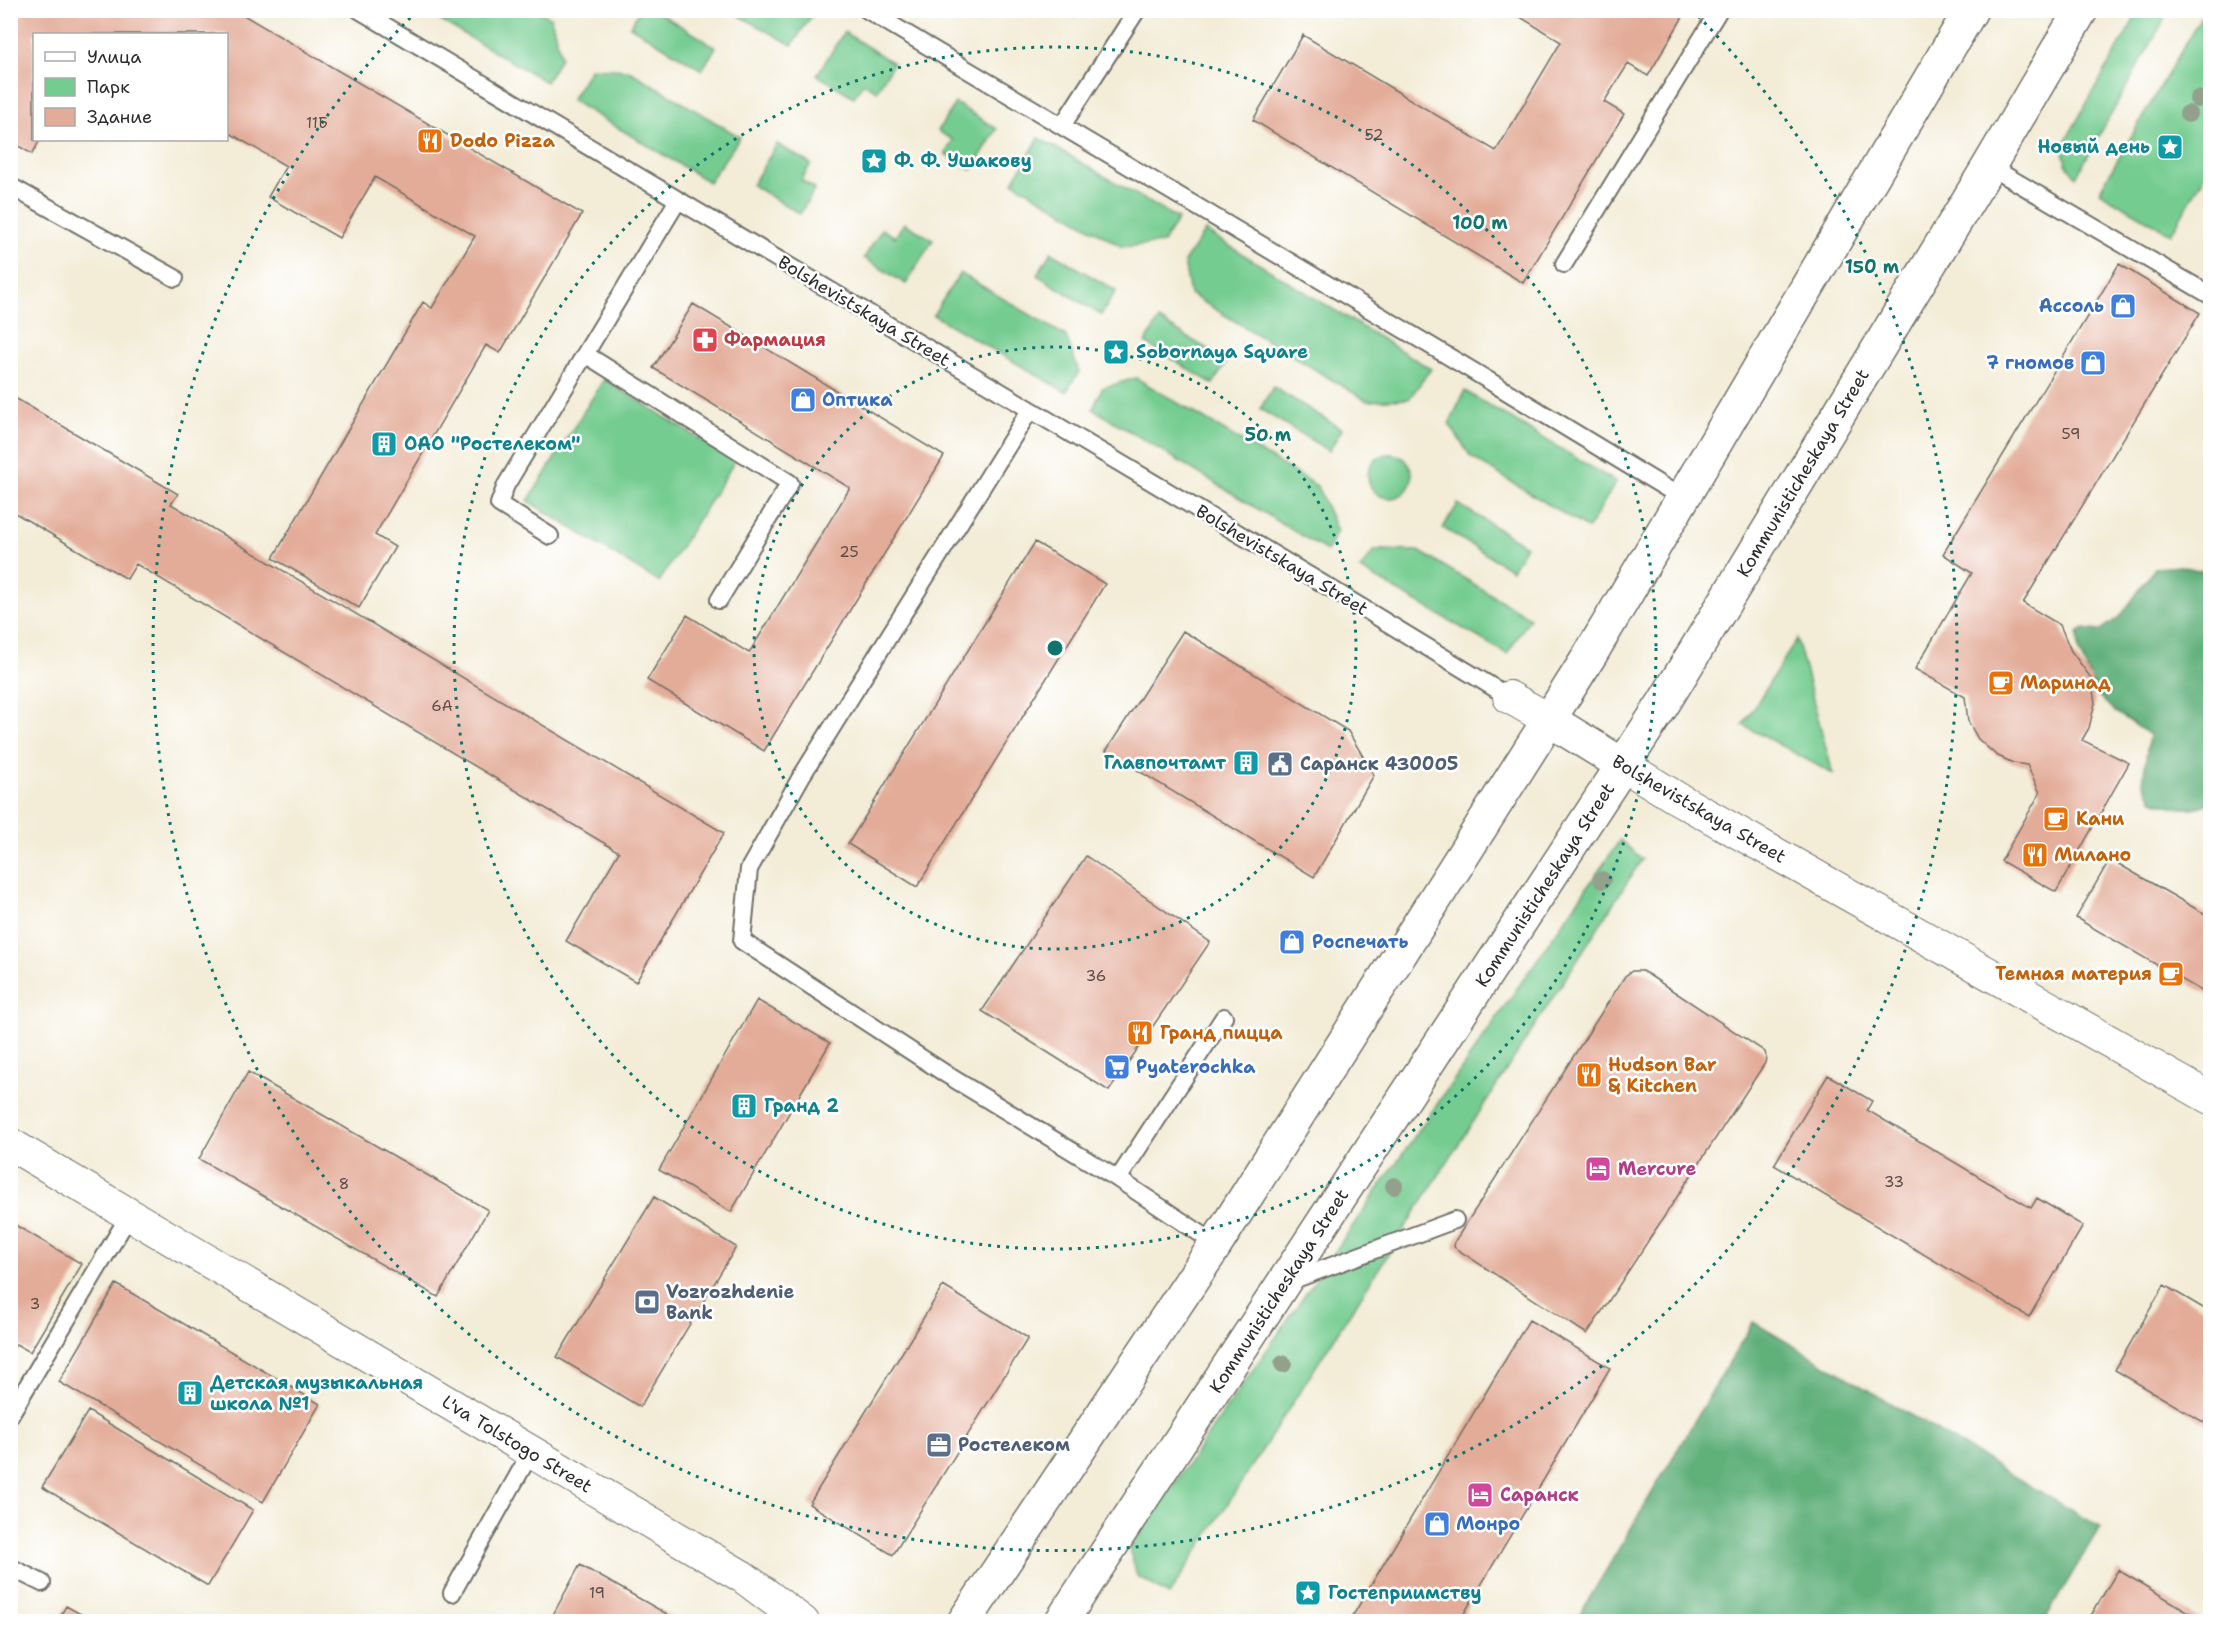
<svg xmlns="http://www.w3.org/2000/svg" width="2221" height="1632" viewBox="0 0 2221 1632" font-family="'Shantell Sans',sans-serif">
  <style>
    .green { fill: #75cc90; stroke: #507c5e; stroke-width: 1.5 }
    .forest { fill: #60b07a; stroke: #466e52; stroke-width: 1.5 }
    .building { fill: #e3ac98 }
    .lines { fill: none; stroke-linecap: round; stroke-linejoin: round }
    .lane-casing { stroke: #716f67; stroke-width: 20 }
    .street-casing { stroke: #716f67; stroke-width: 34 }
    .primary-casing { stroke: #716f67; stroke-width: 36 }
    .lane { stroke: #fff; stroke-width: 16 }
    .street { stroke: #fff; stroke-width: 32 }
    .primary { stroke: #fff; stroke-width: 33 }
    .tree { fill: #93a18c }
    .ring { fill: none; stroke: #0f766e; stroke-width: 3; stroke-dasharray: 3 6 }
    .labels { text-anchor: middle; stroke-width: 5; stroke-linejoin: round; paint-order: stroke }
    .number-label { font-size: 15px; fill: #594b46 }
    .food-label { font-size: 18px; font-weight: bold; fill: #c56008; stroke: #fff; text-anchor: start }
    .culture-label { font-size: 18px; font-weight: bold; fill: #0d838f; stroke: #fff; text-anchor: start }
    .shop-label { font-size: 18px; font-weight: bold; fill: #366cbe; stroke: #fff; text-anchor: start }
    .street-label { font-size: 18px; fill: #2b2b2b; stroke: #fff }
    .health-label { font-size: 18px; font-weight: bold; fill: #be3a42; stroke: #fff; text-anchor: start }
    .service-label { font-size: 18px; font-weight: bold; fill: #4e5e75; stroke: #fff; text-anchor: start }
    .hotel-label { font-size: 18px; font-weight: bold; fill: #b23c85; stroke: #fff; text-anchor: start }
    .centre { fill: #0f766e; stroke: #fff; stroke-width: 3 }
    .ring-label { font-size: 18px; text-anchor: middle; font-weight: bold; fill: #0f766e; stroke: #fff; stroke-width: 5; stroke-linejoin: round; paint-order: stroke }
  </style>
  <rect width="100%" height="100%" fill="#fff"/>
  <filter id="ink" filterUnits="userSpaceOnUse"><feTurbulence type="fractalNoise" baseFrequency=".0167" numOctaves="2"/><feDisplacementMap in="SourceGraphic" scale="12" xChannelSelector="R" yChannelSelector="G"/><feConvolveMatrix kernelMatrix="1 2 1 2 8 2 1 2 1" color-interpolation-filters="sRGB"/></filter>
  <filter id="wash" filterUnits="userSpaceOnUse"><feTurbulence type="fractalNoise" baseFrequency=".008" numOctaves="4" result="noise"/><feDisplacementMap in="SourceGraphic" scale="24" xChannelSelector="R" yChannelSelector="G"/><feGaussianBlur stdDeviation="1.35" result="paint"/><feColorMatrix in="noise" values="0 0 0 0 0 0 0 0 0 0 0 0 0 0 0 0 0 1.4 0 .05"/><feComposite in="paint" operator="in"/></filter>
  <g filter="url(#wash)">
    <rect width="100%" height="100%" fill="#f3ecd7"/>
    <!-- green -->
    <path class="green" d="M 2205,10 L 2210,11 L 2210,166 L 2171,234 L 2099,192 Z
      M 424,11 L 538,11 L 551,18 L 561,57 L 546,82 Z
      M 639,11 L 656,11 L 716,47 L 702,70 L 630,26 Z
      M 731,11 L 815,11 L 792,45 Z
      M 2139,11 L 2169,11 L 2076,177 L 2066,164 L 2062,147 Z
      M 844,32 L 893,63 L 877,91 L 863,83 L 854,97 L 817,75 Z
      M 591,68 L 628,70 L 740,137 L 709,182 L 571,100 Z
      M 955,103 L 997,129 L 972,170 L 945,154 L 953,140 L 938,131 Z
      M 1039,138 L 1178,219 L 1163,243 L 1122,247 L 1013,182 Z
      M 777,144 L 811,164 L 801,180 L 815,189 L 800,214 L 752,185 Z
      M 904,223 L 933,240 L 906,284 L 864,258 L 882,229 L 895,237 Z
      M 1205,231 L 1431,369 L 1409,399 L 1367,401 L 1190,294 L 1184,262 Z
      M 1051,252 L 1116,291 L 1101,315 L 1037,275 Z
      M 960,273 L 1066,336 L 1079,372 L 1066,392 L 933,315 Z
      M 1159,320 L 1227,361 L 1213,384 L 1145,343 Z
      M 1136,378 L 1317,486 L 1337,531 L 1327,551 L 1093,409 L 1102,388 Z
      M 604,379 L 735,461 L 659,582 L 528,501 Z
      M 1273,387 L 1342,429 L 1329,451 L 1260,409 Z
      M 1465,391 L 1616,482 L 1588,529 L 1471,457 L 1449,424 Z
      M1368 476a22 22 0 1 1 44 0a22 22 0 1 1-44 0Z
      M 1458,504 L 1526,546 L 1512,570 L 1443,528 Z
      M 1375,550 L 1419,551 L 1530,618 L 1507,654 L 1360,569 Z
      M 1797,639 L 1833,774 L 1743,725 Z
      M 1620,840 L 1642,859 L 1169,1595 L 1137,1576 L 1129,1549 Z"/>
    <!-- forest -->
    <path class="forest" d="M 2210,463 L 2210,499 L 2205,493 L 2206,471 Z
      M 2181,566 L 2203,571 L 2210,569 L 2210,802 C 2189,813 2174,808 2153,800 L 2143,782 L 2149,734 L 2114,711 L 2097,694 L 2079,651 L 2078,633 L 2084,629 L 2099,631 L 2120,617 L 2155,568 Z
      M 1753,1322 L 2100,1527 L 2044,1621 L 1576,1621 Z"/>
    <g id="blocks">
      <!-- building -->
      <path class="building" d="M 10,10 L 235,10 L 582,214 L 500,353 L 486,345 L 375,535 L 395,547 L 359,608 L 273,558 L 423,302 L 432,308 L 475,236 L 375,177 L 339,238 L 268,197 L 286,166 L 226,131 L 226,34 L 34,34 L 34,140 L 40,140 L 32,154 L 10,141 Z
        M 1060,10 L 1077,10 L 1072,18 Z
        M 1509,10 L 1687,10 L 1648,76 L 1628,64 L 1604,102 L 1624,114 L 1523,283 L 1253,120 L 1303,35 L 1496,151 L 1561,42 Z
        M 2119,264 L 2200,313 L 2023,603 L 2060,625 L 2071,651 L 2091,678 L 2095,703 L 2089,728 L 2082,740 L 2129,763 L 2056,892 L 2001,861 L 2040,793 L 2027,765 L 2013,763 L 1996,755 L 1978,739 L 1968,721 L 1965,697 L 1915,669 L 1972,573 L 1943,554 Z
        M 693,304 L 944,456 L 764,751 L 647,680 L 687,615 L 749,653 L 850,488 L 653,368 Z
        M 10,395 L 178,494 L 171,504 L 724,833 L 636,982 L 566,941 L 619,852 L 136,564 L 127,579 L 10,510 Z
        M 1035,542 L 1105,584 L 917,887 L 848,844 Z
        M 1183,631 L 1348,731 L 1374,775 L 1314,877 L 1106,751 Z
        M 1086,856 L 1210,942 L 1109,1091 L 982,1011 Z
        M 2110,859 L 2210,917 L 2210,996 L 2076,918 Z
        M 1632,971 L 1642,971 L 1649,975 L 1761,1049 L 1765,1052 L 1766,1057 L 1765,1063 L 1587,1334 L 1458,1250 L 1454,1247 L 1455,1241 L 1625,976 Z
        M 757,1000 L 830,1043 L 731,1212 L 659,1170 Z
        M 248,1072 L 488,1210 L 438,1297 L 199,1159 Z
        M 1828,1075 L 1872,1101 L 1867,1110 L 2031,1208 L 2037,1198 L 2083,1226 L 2029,1317 L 1774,1165 Z
        M 654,1197 L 736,1247 L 640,1407 L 557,1357 Z
        M 10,1222 L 82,1264 L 30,1352 L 16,1344 L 10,1354 Z
        M 116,1284 L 320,1404 L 263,1502 L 59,1382 Z
        M 2164,1285 L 2210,1312 L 2210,1426 L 2115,1370 Z
        M 943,1286 L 1028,1338 L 893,1555 L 809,1504 Z
        M 1529,1320 L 1610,1368 L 1459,1622 L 1349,1622 Z
        M 88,1411 L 253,1510 L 208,1586 L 42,1487 Z
        M 580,1565 L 681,1622 L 549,1622 Z
        M 2118,1570 L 2206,1622 L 2087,1622 Z
        M 66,1606 L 95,1622 L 57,1622 Z"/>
    </g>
  </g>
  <g filter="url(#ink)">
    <use href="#blocks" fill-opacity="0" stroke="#716f67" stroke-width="1.5"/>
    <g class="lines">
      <defs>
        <path id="lane" d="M 359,10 L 1325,585 L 1509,697
          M 867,10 L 1463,365 L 1684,499
          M 1062,126 L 1137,10
          M 1989,166 L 2210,295
          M 10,186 L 175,278
          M 1564,264 L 1719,10
          M 585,354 L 790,483 L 719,600
          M 1030,410 L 801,777 L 749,869 L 742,941 L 949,1076 L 1118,1179 L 1216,1244
          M 550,536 L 499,504 L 506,485 L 678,200
          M 1118,1179 L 1224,1017
          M 1288,1282 L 1455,1220
          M 10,1415 L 130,1214
          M 10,1567 L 42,1583
          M 452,1593 L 531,1452"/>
        <path id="street" d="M 1509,697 L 1548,719
          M 1623,765 L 1675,797 L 2210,1098
          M 10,1144 L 743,1577 L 803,1622"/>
        <path id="primary" d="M 1548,719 L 1623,765
          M 964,1622 L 1216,1244 L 1590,655 L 1971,10
          M 1061,1622 L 1663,704 L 1989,166 L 2081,10"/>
      </defs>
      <!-- lane casing -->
      <use href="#lane" class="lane-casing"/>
      <!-- street casing -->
      <use href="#street" class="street-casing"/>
      <!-- primary casing -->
      <use href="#primary" class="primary-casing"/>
      <!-- lane -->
      <use href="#lane" class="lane"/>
      <!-- street -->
      <use href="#street" class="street"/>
      <!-- primary -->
      <use href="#primary" class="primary"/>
    </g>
    <!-- trees -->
    <g class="tree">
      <circle cx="2198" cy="99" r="9"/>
      <circle cx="2188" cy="114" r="9"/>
      <circle cx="1602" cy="880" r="9"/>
      <circle cx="1394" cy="1186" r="9"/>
      <circle cx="1283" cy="1364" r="9"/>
    </g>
  </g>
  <!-- distance rings -->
  <g class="ring">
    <circle cx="1055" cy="648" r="301"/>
    <circle cx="1055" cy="648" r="601"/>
    <path d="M1698 16A902 902 0 1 1 412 16"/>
  </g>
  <!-- icons -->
  <defs>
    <symbol id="restaurant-square" viewBox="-11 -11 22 22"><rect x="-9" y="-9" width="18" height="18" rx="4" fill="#e8710a" stroke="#fff"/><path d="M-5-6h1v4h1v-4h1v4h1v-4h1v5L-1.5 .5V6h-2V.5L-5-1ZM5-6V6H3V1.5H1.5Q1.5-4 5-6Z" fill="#fff"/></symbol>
    <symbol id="sight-square" viewBox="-11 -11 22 22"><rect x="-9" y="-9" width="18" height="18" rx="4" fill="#0f9aa8" stroke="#fff"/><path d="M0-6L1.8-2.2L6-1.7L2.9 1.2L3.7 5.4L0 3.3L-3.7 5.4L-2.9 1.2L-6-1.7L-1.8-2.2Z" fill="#fff"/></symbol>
    <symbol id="shop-square" viewBox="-11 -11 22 22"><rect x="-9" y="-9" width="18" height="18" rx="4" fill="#3f7fe0" stroke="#fff"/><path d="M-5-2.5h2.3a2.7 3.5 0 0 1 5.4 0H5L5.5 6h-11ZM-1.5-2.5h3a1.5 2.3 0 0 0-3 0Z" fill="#fff"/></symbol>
    <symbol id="pharmacy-square" viewBox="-11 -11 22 22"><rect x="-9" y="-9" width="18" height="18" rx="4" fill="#e0444e" stroke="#fff"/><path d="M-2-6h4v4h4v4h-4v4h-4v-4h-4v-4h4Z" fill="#fff"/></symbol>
    <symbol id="building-square" viewBox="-11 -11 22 22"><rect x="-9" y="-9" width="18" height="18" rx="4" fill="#0f9aa8" stroke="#fff"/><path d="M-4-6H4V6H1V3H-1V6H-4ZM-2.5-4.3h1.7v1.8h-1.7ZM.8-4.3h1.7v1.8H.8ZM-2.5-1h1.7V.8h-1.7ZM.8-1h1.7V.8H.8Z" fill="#fff"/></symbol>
    <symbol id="cafe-square" viewBox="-11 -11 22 22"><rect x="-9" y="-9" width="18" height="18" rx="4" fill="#e8710a" stroke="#fff"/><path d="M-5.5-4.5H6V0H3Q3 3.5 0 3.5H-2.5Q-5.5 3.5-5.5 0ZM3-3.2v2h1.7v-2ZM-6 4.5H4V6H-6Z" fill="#fff"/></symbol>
    <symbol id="civic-square" viewBox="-11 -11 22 22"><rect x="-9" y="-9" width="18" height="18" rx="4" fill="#5c6f8a" stroke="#fff"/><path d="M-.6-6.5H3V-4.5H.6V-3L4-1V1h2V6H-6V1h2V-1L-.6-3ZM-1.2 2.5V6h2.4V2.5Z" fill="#fff"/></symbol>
    <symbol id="supermarket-square" viewBox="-11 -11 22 22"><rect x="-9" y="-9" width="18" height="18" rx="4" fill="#3f7fe0" stroke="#fff"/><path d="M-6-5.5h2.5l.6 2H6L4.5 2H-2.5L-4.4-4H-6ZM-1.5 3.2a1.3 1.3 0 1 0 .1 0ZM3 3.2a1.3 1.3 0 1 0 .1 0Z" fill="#fff"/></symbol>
    <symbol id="hotel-square" viewBox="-11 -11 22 22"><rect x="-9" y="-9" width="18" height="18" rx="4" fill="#d1479c" stroke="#fff"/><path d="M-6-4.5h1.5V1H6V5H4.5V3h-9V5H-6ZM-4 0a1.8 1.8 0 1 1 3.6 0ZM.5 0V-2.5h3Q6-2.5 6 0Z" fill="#fff"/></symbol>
    <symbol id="bank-square" viewBox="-11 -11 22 22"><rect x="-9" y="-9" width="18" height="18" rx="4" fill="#5c6f8a" stroke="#fff"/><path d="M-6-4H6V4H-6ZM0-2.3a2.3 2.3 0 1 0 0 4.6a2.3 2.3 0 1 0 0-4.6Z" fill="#fff"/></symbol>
    <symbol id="office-square" viewBox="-11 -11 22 22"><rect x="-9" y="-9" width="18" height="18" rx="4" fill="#5c6f8a" stroke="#fff"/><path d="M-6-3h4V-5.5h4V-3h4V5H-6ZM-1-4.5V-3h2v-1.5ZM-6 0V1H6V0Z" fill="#fff"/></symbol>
  </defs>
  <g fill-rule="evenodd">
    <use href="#restaurant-square" x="415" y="126" width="30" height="30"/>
    <use href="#sight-square" x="2155" y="132" width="30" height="30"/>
    <use href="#sight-square" x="859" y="146" width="30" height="30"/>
    <use href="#shop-square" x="2108" y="291" width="30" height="30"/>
    <use href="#pharmacy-square" x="690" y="325" width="30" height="30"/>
    <use href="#sight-square" x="1101" y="337" width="30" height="30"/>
    <use href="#shop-square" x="2078" y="348" width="30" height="30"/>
    <use href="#shop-square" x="788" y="385" width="30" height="30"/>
    <use href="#building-square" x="369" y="429" width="30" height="30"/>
    <use href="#cafe-square" x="1986" y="668" width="30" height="30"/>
    <use href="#building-square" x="1231" y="748" width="30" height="30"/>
    <use href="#civic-square" x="1265" y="749" width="30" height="30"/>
    <use href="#cafe-square" x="2041" y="804" width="30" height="30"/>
    <use href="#restaurant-square" x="2020" y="840" width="30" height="30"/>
    <use href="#shop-square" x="1277" y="927" width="30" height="30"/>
    <use href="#cafe-square" x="2156" y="959" width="30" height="30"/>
    <use href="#restaurant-square" x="1125" y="1018" width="30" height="30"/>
    <use href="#supermarket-square" x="1102" y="1052" width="30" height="30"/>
    <use href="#restaurant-square" x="1574" y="1060" width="30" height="30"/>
    <use href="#building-square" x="729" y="1091" width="30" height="30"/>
    <use href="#hotel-square" x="1583" y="1154" width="30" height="30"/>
    <use href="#bank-square" x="632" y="1287" width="30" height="30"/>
    <use href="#building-square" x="175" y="1378" width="30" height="30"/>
    <use href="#office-square" x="924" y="1430" width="30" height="30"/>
    <use href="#hotel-square" x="1465" y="1480" width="30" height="30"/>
    <use href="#shop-square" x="1422" y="1509" width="30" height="30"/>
    <use href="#sight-square" x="1293" y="1578" width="30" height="30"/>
  </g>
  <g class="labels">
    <!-- number labels -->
    <g class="number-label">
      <text x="317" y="128">11Б</text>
      <text x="1374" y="140">52</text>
      <text x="2071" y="439">59</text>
      <text x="849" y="557">25</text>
      <text x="442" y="711">6А</text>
      <text x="1096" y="981">36</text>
      <text x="1894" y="1187">33</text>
      <text x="344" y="1189">8</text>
      <text x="35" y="1309">3</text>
      <text x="597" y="1598">19</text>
    </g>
    <!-- food labels -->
    <g class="food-label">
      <text x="450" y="147">Dodo Pizza</text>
      <text x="2020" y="689">Маринад</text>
      <text x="2076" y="825">Кани</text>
      <text x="2054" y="861">Милано</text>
      <text x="2152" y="980" text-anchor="end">Темная материя</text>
      <text x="1160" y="1039">Гранд пицца</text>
      <text x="1608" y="1071">Hudson Bar<tspan x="1608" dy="21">&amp; Kitchen</tspan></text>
    </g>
    <!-- culture labels -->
    <g class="culture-label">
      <text x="2150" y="153" text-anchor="end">Новый день</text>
      <text x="894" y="167">Ф. Ф. Ушакову</text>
      <text x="1136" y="358">Sobornaya Square</text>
      <text x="404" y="450">ОАО "Ростелеком"</text>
      <text x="1226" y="769" text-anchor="end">Главпочтамт</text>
      <text x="764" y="1112">Гранд 2</text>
      <text x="210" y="1389">Детская музыкальная<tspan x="210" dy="21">школа №1</tspan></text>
      <text x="1328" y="1599">Гостеприимству</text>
    </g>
    <!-- shop labels -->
    <g class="shop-label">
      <text x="2104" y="312" text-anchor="end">Ассоль</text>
      <text x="2074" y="369" text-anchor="end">7 гномов</text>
      <text x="822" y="406">Оптика</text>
      <text x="1312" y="948">Роспечать</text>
      <text x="1136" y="1073">Pyaterochka</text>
      <text x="1456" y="1530">Монро</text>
    </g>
    <!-- street labels -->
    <g class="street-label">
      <text transform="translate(864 311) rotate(31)" y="6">Bolshevistskaya Street</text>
      <text transform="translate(1803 473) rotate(-59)" y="6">Kommunisticheskaya Street</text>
      <text transform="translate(1282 560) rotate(31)" y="6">Bolshevistskaya Street</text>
      <text transform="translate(1699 809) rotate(30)" y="6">Bolshevistskaya Street</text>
      <text transform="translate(1545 885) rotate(-57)" y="6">Kommunisticheskaya Street</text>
      <text transform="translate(1279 1291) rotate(-57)" y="6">Kommunisticheskaya Street</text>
      <text transform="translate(517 1444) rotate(31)" y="6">L'va Tolstogo Street</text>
    </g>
    <!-- health labels -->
    <g class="health-label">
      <text x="724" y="346">Фармация</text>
    </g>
    <!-- service labels -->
    <g class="service-label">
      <text x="1300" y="770">Саранск 430005</text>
      <text x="666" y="1298">Vozrozhdenie<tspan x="666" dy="21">Bank</tspan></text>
      <text x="958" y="1451">Ростелеком</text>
    </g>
    <!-- hotel labels -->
    <g class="hotel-label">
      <text x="1618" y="1175">Mercure</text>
      <text x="1500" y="1501">Саранск</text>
    </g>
  </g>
  <circle cx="1055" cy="648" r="9" class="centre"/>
  <g class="ring-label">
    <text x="1480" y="229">100 m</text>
    <text x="1872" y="273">150 m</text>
    <text x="1268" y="441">50 m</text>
  </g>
  <!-- margin -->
  <rect width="2221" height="1632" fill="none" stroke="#fff" stroke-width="36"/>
  <!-- legend -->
  <rect x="33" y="33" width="195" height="108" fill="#ffffff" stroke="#aaaaaa" stroke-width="1.5"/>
  <rect x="45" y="52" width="30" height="9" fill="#ffffff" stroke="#aaaaaa" stroke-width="1.5"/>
  <text x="87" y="63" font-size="18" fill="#2b2b2b">Улица</text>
  <rect x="45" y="78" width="30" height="18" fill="#75cc90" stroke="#aaaaaa" stroke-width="1.5"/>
  <text x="87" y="93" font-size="18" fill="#2b2b2b">Парк</text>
  <rect x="45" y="108" width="30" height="18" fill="#e3ac98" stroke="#aaaaaa" stroke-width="1.5"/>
  <text x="87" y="123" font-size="18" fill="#2b2b2b">Здание</text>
</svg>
